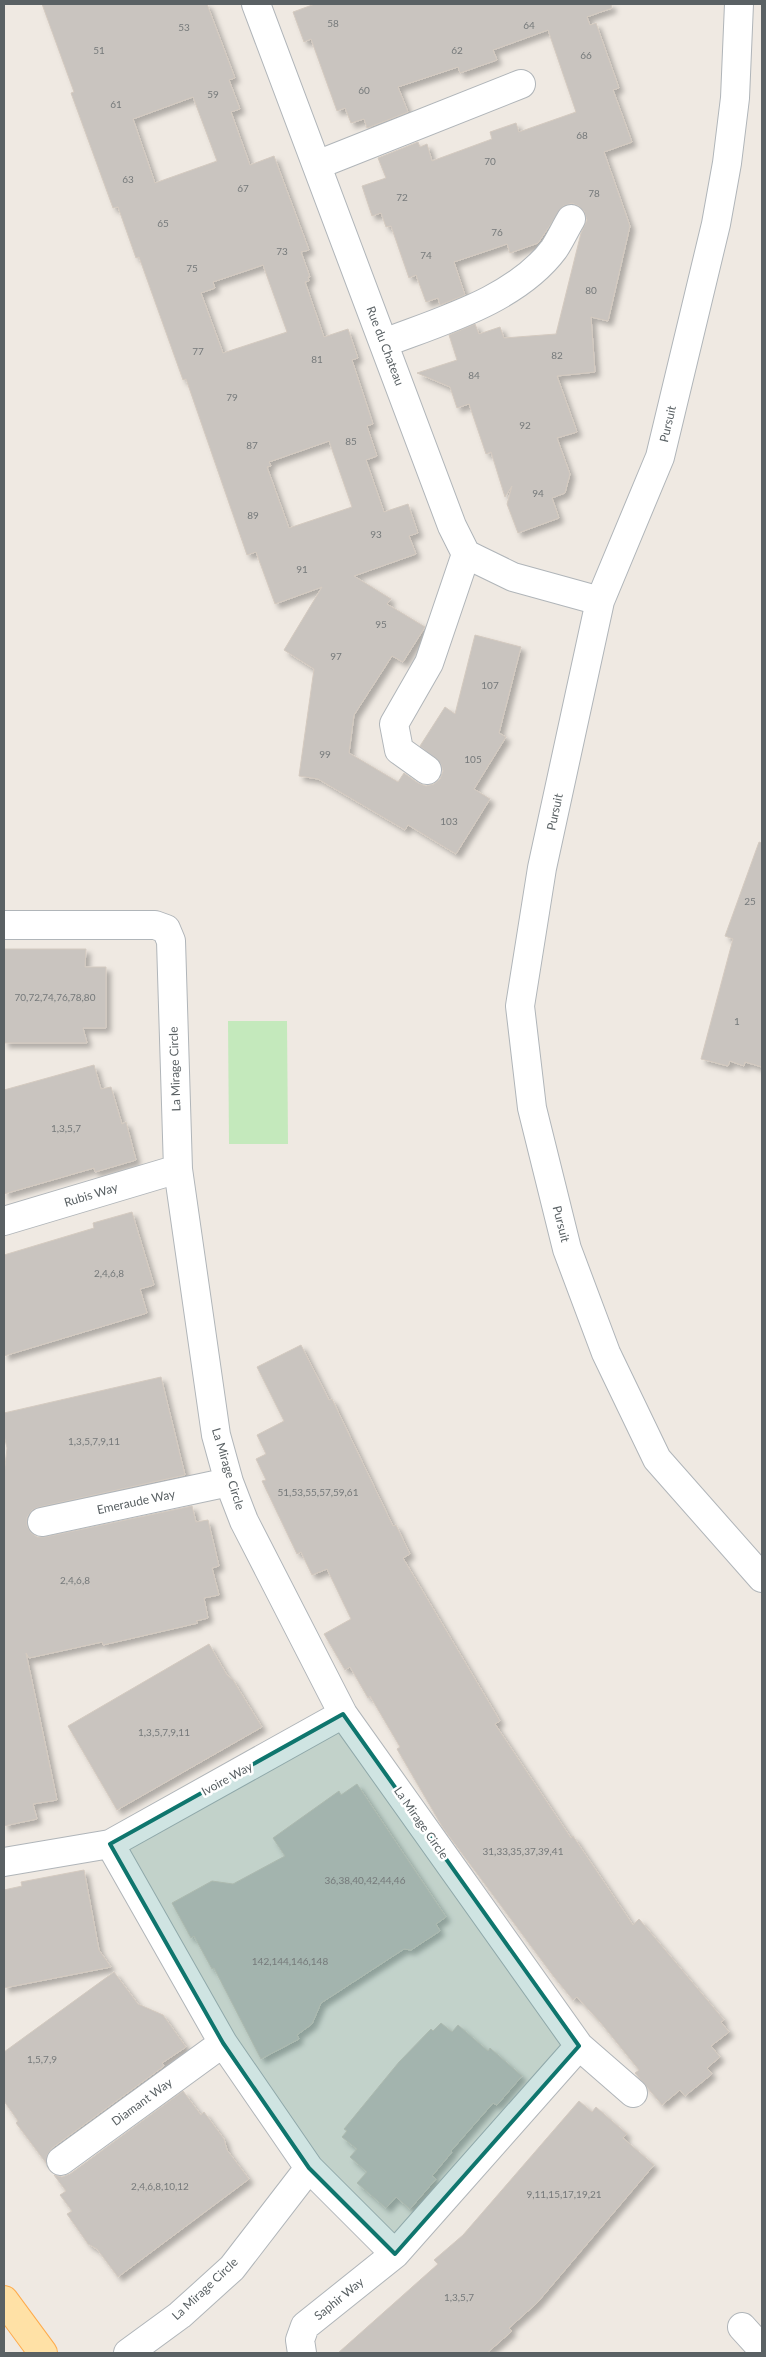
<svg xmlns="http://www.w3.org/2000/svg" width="766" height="2357" viewBox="0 0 766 2357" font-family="Lato,sans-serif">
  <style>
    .green { fill: #c4e9bc }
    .building { fill: #c9c4bf; stroke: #d4cac0; fill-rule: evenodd; filter: url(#shadow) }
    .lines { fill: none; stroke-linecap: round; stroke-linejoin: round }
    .minor-casing { stroke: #b0b5b9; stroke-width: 30 }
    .major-casing { stroke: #feab4c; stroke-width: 30 }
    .minor { stroke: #fff; stroke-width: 28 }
    .major { stroke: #ffe1a6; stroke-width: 28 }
    .marked { fill: #0f766e; fill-opacity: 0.2; stroke: #0f766e; stroke-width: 4; stroke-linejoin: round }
    .labels { text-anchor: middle; stroke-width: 5; stroke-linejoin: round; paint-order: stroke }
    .number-label { font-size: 10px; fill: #767a7b }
    .street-label { font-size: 12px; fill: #5a6164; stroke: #fff }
  </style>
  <defs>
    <filter id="shadow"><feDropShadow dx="4.5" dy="4.5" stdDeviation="2.5" flood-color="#0004"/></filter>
  </defs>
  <rect width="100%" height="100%" fill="#efe9e2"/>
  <!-- green -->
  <path class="green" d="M 228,1021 L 287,1021 L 288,1144 L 229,1144 Z"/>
  <!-- building -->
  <path class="building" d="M 42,4 L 207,4 L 235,78 L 229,80 L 240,109 L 231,112 L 250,165 L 274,156 L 309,250 L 301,252 L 310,277 L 308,277 L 309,281 L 305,282 L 324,337 L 348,329 L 358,358 L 352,360 L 373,424 L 367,426 L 377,456 L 366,460 L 384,512 L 408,504 L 418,533 L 409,536 L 416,554 L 354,576 L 391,599 L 387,604 L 425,627 L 403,662 L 392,656 L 354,715 L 349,753 L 398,782 L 404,773 L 418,783 L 426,786 L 434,784 L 440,779 L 443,771 L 441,764 L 420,746 L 445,707 L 455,714 L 475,635 L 521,647 L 499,733 L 506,737 L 474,789 L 490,799 L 456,854 L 408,825 L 405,830 L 318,779 L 299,776 L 314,669 L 284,650 L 322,587 L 275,604 L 256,552 L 247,555 L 186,379 L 183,380 L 139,257 L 136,258 L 118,207 L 113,208 L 71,93 L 74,92 ZM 193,97 L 217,161 L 155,183 L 133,119 ZM 263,265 L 287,332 L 223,353 L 201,293 L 215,288 L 213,282 ZM 329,441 L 352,507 L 289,528 L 267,467 L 271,466 L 269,462 Z
    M 315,4 L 611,4 L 612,8 L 587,17 L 590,25 L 596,23 L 619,88 L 613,90 L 632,142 L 604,152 L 630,226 L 608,321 L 591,317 L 595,372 L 557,376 L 577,432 L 557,438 L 570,474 L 565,493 L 552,498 L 559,518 L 518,533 L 507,504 L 512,486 L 505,497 L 491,452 L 486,454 L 469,404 L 457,408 L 450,387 L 417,373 L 457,360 L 449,335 L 475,324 L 479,334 L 500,327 L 504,338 L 556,334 L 581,233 L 587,220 L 584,211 L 579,206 L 572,203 L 563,206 L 538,243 L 510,253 L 507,244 L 454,262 L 465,295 L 440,305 L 438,298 L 426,302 L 416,275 L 409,278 L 391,226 L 386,227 L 381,213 L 372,216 L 362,186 L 386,178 L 378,158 L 418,142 L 420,147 L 427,144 L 432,161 L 492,139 L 490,132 L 516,123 L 519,132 L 576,112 L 548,30 L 493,50 L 497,60 L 460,73 L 458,67 L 398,87 L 408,112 L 367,128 L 364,119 L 351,123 L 345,108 L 337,111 L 311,39 L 304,42 L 293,12 Z
    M 759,842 L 762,843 L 762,1067 L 745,1062 L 744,1066 L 730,1061 L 728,1066 L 701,1059 L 733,939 L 725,936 Z
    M 4,949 L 86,949 L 85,967 L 106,967 L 106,1028 L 83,1028 L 87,1043 L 4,1043 Z
    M 94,1065 L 101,1089 L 111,1087 L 122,1124 L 126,1122 L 136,1160 L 95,1172 L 94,1168 L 4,1194 L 4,1090 Z
    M 132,1212 L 154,1285 L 140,1289 L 147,1313 L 4,1356 L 4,1255 L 94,1228 L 93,1223 Z
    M 301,1345 L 329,1400 L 332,1399 L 393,1526 L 396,1525 L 410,1554 L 403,1558 L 500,1721 L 495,1724 L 571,1838 L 573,1836 L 633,1925 L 639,1919 L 724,2020 L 721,2022 L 729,2032 L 711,2046 L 720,2057 L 707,2068 L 712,2074 L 685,2096 L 680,2090 L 662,2105 L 635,2073 L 639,2070 L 600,2022 L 577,1997 L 573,2000 L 554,1977 L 443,1828 L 397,1749 L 400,1747 L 370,1696 L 368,1698 L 350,1667 L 345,1670 L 324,1634 L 351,1619 L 327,1569 L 312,1575 L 301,1552 L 297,1554 L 262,1481 L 266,1480 L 256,1459 L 266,1454 L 257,1435 L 284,1421 L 257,1367 Z
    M 161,1377 L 185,1475 L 39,1507 L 32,1510 L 27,1517 L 27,1526 L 31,1533 L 37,1537 L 45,1537 L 192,1506 L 196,1522 L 208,1520 L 219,1566 L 212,1568 L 219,1595 L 204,1598 L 208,1618 L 196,1621 L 198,1623 L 103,1645 L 102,1642 L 29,1658 L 26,1653 L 57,1800 L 33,1804 L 37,1819 L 4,1826 L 4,1475 L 7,1448 L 4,1435 L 4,1413 Z
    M 209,1644 L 227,1675 L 233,1680 L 262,1727 L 117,1810 L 68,1726 Z
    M 357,1784 L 446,1917 L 436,1924 L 440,1931 L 411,1950 L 404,1949 L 321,2003 L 312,2024 L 297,2035 L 299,2039 L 261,2059 L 214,1968 L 212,1969 L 194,1936 L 191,1938 L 172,1903 L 212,1881 L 233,1884 L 285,1856 L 273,1838 L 339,1791 L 341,1795 Z
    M 84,1870 L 99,1950 L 111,1967 L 4,1988 L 4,1890 L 22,1886 L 21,1882 Z
    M 114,1972 L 138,2004 L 163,2015 L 186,2047 L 162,2063 L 164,2066 L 52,2148 L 47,2155 L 46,2163 L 16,2123 L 18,2121 L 4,2101 L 4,2052 Z
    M 441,2023 L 452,2032 L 458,2025 L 488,2051 L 490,2048 L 522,2076 L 497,2105 L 493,2103 L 451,2151 L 452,2152 L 432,2176 L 436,2179 L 410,2209 L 396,2197 L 386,2208 L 357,2183 L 367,2172 L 350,2157 L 357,2149 L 342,2137 L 347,2131 L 344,2129 L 399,2062 L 431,2029 L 433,2031 Z
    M 183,2091 L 201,2115 L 204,2112 L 224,2139 L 227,2150 L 249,2179 L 118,2277 L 97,2249 L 88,2244 L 67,2214 L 72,2211 L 60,2195 L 66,2191 L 54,2175 L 62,2177 L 70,2174 Z
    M 579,2101 L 592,2112 L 596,2107 L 627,2134 L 623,2138 L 654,2165 L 537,2303 L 509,2328 L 512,2331 L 487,2353 L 338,2353 L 438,2264 L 434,2260 L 463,2235 Z"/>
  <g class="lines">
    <defs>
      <path id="minor" d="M 256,4 L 452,526 L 466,554 L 476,559 L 513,577 L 600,601
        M 739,4 L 735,98 L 727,163 L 716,224 L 660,457 L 600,601 L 542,868 L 520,1006 L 532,1108 L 567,1249 L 606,1353 L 657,1459 L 762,1578
        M 317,165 L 521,84
        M 384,343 C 441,321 516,300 554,249 C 560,240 565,229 571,219
        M 427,770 L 399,750 L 394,724 L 429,663 L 466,554
        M 4,925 L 155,925 L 166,929 L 171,941 L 178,1169 L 216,1435 L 229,1482 L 244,1521 L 343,1714 L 579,2046 L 633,2093
        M 4,1221 L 178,1169
        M 42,1522 L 229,1482
        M 110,1844 L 223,2043 L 309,2168 L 395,2254 L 579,2046
        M 4,1862 L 110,1844 L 343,1714
        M 61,2161 L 223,2043
        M 742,2327 L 762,2349
        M 128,2353 L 180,2315 L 232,2268 L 309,2168
        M 302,2353 L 300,2340 L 305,2326 L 395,2254"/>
      <path id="major" d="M 4,2300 L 43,2353"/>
    </defs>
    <!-- minor casing -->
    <use href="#minor" class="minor-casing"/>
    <!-- major casing -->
    <use href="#major" class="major-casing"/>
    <!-- minor -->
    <use href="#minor" class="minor"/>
    <!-- major -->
    <use href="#major" class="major"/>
  </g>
  <!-- marked area -->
  <path class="marked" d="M 343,1714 L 579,2046 L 395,2254 L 309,2168 L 223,2043 L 110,1844 Z"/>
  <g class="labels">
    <!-- number labels -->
    <g class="number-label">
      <text x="333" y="27">58</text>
      <text x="529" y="29">64</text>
      <text x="184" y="31">53</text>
      <text x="99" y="54">51</text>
      <text x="457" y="54">62</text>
      <text x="586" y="59">66</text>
      <text x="364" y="94">60</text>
      <text x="213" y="98">59</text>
      <text x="116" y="108">61</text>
      <text x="582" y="139">68</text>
      <text x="490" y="165">70</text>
      <text x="128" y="183">63</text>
      <text x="243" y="192">67</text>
      <text x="594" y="197">78</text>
      <text x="402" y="201">72</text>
      <text x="163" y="227">65</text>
      <text x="497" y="236">76</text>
      <text x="282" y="255">73</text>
      <text x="426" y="259">74</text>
      <text x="192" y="272">75</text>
      <text x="591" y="294">80</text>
      <text x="198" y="355">77</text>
      <text x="557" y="359">82</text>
      <text x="317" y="363">81</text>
      <text x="474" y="379">84</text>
      <text x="232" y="401">79</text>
      <text x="525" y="429">92</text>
      <text x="351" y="445">85</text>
      <text x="252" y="449">87</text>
      <text x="538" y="497">94</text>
      <text x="253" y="519">89</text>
      <text x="376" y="538">93</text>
      <text x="302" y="573">91</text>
      <text x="381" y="628">95</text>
      <text x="336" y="660">97</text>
      <text x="490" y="689">107</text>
      <text x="325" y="758">99</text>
      <text x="473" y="763">105</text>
      <text x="449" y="825">103</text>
      <text x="750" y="905">25</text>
      <text x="55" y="1001">70,72,74,76,78,80</text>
      <text x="737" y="1025">1</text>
      <text x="66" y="1132">1,3,5,7</text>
      <text x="109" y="1277">2,4,6,8</text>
      <text x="94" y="1445">1,3,5,7,9,11</text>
      <text x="318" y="1496">51,53,55,57,59,61</text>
      <text x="75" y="1584">2,4,6,8</text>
      <text x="164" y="1736">1,3,5,7,9,11</text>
      <text x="523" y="1855">31,33,35,37,39,41</text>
      <text x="365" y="1884">36,38,40,42,44,46</text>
      <text x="290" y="1965">142,144,146,148</text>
      <text x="42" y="2063">1,5,7,9</text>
      <text x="160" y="2190">2,4,6,8,10,12</text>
      <text x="564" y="2198">9,11,15,17,19,21</text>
      <text x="459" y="2301">1,3,5,7</text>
    </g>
    <!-- street labels -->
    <g class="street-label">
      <text transform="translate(385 346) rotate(69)" y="4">Rue du Chateau</text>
      <text transform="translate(668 424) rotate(-77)" y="4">Pursuit</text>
      <text transform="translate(555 812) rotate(-78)" y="4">Pursuit</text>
      <text transform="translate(175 1069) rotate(-92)" y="4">La Mirage Circle</text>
      <text transform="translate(91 1195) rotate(-17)" y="4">Rubis Way</text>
      <text transform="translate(561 1224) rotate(76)" y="4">Pursuit</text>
      <text transform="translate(228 1469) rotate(73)" y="4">La Mirage Circle</text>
      <text transform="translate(136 1502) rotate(-12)" y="4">Emeraude Way</text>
      <text transform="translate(227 1779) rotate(-29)" y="4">Ivoire Way</text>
      <text transform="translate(421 1823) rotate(55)" y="4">La Mirage Circle</text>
      <text transform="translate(142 2102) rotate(-36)" y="4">Diamant Way</text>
      <text transform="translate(205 2289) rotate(-43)" y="4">La Mirage Circle</text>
      <text transform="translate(339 2299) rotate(-39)" y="4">Saphir Way</text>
    </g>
  </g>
  <!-- border -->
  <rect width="766" height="2357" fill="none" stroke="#5a6164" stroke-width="10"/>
</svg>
